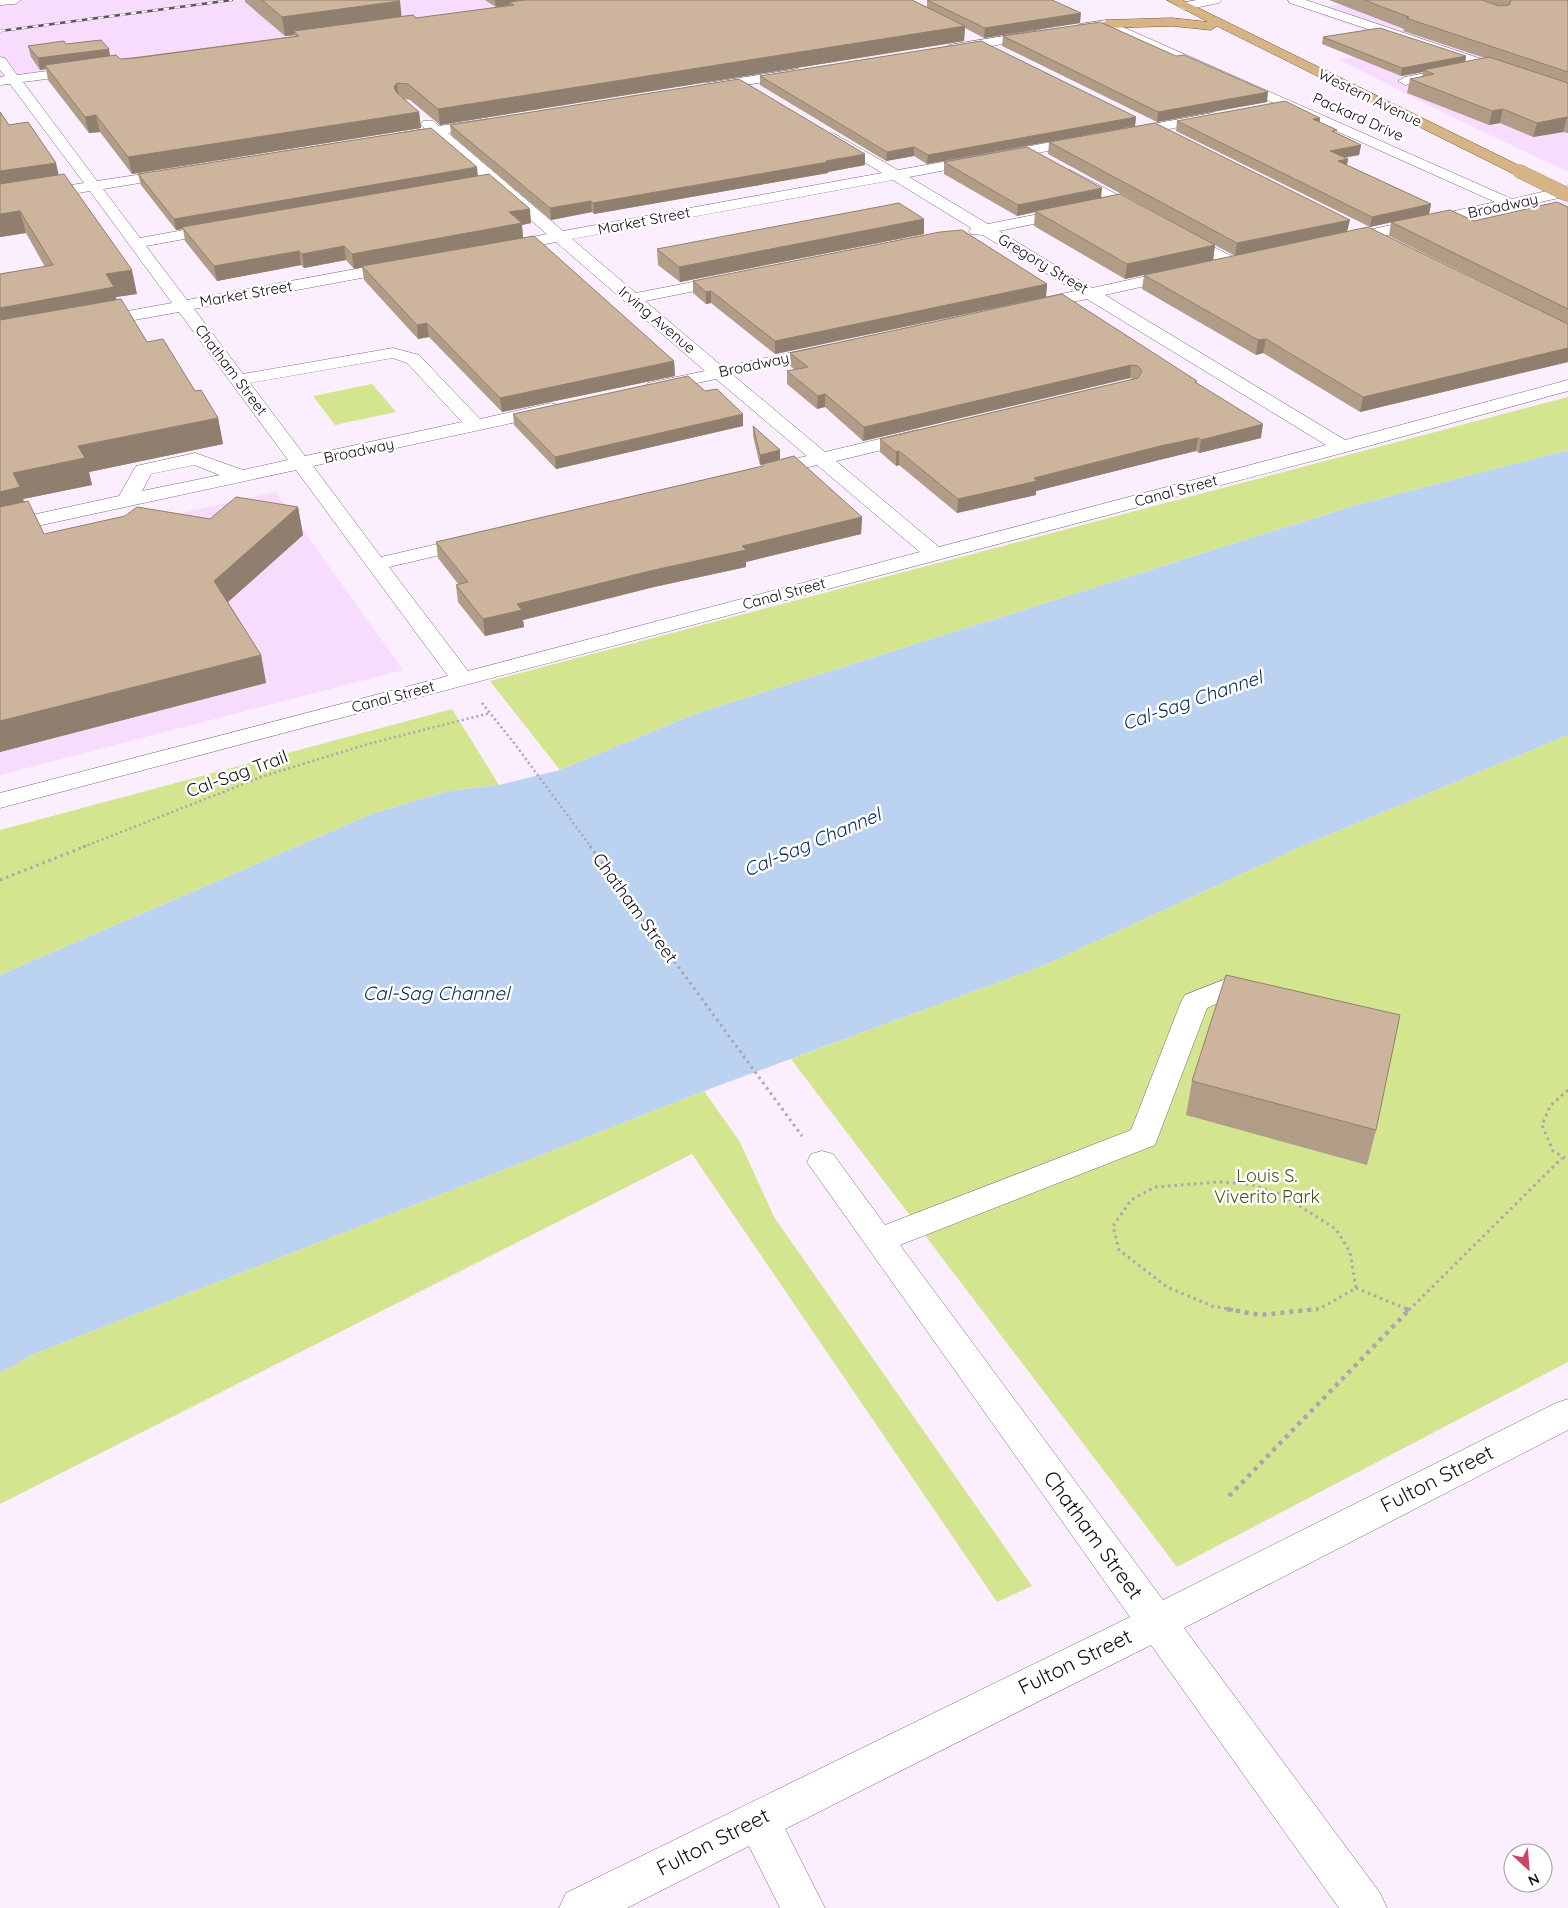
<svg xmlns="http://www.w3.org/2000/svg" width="1568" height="1908" viewBox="0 0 1568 1908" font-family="Quicksand,sans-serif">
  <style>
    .built { fill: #f8dcfd }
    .green { fill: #d4e590 }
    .water { fill: #bbd2f1 }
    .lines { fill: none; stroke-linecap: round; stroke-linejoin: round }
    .minor-casing { stroke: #7c687f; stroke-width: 1 }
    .major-casing { stroke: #7f582a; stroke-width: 1 }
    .path-far2 { stroke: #aea3b0; stroke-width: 2.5; stroke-dasharray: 2 3; stroke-linecap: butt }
    .path-far1 { stroke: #aea3b0; stroke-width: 3; stroke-dasharray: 2.5 4; stroke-linecap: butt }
    .path { stroke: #aea3b0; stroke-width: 4.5; stroke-dasharray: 4 5; stroke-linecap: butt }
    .minor { fill: #fff; fill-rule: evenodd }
    .major { fill: #d6b486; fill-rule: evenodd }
    .rail-casing { stroke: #5d5460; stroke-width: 2.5 }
    .rail { stroke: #fff; stroke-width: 2; stroke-dasharray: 5.5; stroke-linecap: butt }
    .major-bridge-casing { stroke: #7f582a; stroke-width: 14; stroke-linecap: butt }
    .major-bridge { stroke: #d6b486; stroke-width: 14 }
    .wall { fill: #b09c87 }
    .shaded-wall { fill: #907f6e }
    .building { fill: #cdb59d; stroke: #907f6e }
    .labels { text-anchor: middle; stroke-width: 5; stroke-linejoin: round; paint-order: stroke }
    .far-street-label { font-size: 15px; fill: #120b14; stroke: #fff }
    .street-label { font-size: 18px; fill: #120b14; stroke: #fff }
    .park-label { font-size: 18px; fill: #49540c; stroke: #fff }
    .water-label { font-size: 19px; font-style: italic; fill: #062b59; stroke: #fff }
    .near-street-label { font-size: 21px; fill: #120b14; stroke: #fff }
  </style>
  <rect width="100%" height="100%" fill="#fbeefe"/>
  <!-- built -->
  <path class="built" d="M 0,0 L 564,0 L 0,77 Z
    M 1363,0 L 1568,36 L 1568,172 L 1446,114 L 1340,60 L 1405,44 L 1306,10 Z
    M 276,492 L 403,670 L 0,775 L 0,553 Z"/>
  <!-- green -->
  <path class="green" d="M 372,384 L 396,412 L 335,425 L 313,396 Z
    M 1568,397 L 1568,450 L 1356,505 L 695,714 L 560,770 L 490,681 Z
    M 452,709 L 499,785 L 448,791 L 372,814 L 0,975 L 0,830 Z
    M 1568,735 L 1568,1362 L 1177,1567 L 791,1059 L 1045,965 L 1302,846 Z
    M 704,1091 L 740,1142 L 774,1217 L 1032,1586 L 997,1602 L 692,1154 L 0,1504 L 0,1373 L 34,1354 Z"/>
  <!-- water -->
  <path class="water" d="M 1568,450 L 1568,735 L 1302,846 L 1045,965 L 704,1091 L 34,1354 L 0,1373 L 0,975 L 372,814 L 448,791 L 499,785 L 560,770 L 695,714 L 1356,505 Z"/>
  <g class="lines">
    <defs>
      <path id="minor" d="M 0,0 L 21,0 L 15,4 L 0,5 Z
        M 1197,0 L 1221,0 L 1219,3 L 1184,10 L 1178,6 L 1180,3 Z
        M 1288,0 L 1306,0 L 1568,88 L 1568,96 L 1290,3 Z
        M 1107,20 L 1512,199 L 1568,186 L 1568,196 L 1343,245 L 1337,243 L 1335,240 L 1337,237 L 1495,202 L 1106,28 L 1080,32 L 1074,28 L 1080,24 Z
        M 1040,30 L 1044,31 L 1046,34 L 1044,37 L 949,53 L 943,49 L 949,45 Z
        M 0,57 L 5,58 L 17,75 L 85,66 L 90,67 L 92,70 L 85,74 L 23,82 L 97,181 L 176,169 L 181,170 L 183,173 L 181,176 L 176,177 L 103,189 L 140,238 L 222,223 L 228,225 L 230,228 L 228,231 L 146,246 L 187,300 L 399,261 L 405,263 L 407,266 L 405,269 L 399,271 L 194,309 L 243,374 L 393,348 L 419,355 L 480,419 L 551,403 L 558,405 L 560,409 L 558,413 L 313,466 L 381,557 L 472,536 L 479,538 L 482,542 L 479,546 L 389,567 L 468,671 L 920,552 L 817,465 L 765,478 L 758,476 L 755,472 L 758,468 L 807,456 L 716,379 L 654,392 L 648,391 L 645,387 L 648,383 L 705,371 L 556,242 L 503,252 L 497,250 L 495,247 L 497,244 L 547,234 L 433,136 L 399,141 L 394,140 L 392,137 L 394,134 L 425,129 L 421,124 L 423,121 L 433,121 L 439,126 L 487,119 L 492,120 L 494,123 L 492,126 L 448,133 L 563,231 L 882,173 L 828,140 L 826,137 L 828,134 L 833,133 L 898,170 L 1085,136 L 1090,137 L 1092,140 L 1090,143 L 909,177 L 988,224 L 1069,208 L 1074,210 L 1077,213 L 1074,216 L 999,231 L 1092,288 L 1179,269 L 1185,271 L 1187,274 L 1185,277 L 1105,295 L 1345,440 L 1568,380 L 1568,391 L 1350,451 L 0,808 L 0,793 L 448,676 L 296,470 L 0,534 L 0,522 L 119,496 L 136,466 L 195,453 L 243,470 L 288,460 L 179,312 L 95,327 L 89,326 L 86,322 L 89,318 L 172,303 L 90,191 L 0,206 L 0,196 L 84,183 L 10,84 L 0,85 L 0,77 L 5,76 L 0,70 ZM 893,180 L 971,228 L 969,231 L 971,234 L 983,235 L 1075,291 L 1024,302 L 1022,306 L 1024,310 L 1030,311 L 1087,299 L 1326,445 L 939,547 L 836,461 L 924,440 L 927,436 L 924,432 L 917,430 L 825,452 L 733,375 L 833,354 L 836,350 L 833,346 L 827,345 L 723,367 L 645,301 L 735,283 L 737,280 L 735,277 L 729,275 L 636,293 L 572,239 ZM 393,358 L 407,363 L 462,422 L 305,456 L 250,383 ZM 194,465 L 220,475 L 142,491 L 151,474 Z
        M 798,69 L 805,73 L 803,76 L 707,91 L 700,87 L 707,83 Z
        M 1447,69 L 1454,73 L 1452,76 L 1405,85 L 1398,81 L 1405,77 Z
        M 1213,113 L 1220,117 L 1218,120 L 1125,137 L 1118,133 L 1125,129 Z
        M 1070,170 L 1149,211 L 1152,214 L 1149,217 L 1139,217 L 1065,177 L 1063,174 L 1065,171 Z
        M 1181,230 L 1239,260 L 1241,263 L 1239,266 L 1227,266 L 1175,238 L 1173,235 L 1175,232 Z
        M 1223,980 L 1268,989 L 1272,996 L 1268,1003 L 1258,1005 L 1226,999 L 1207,1008 L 1155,1145 L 900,1245 L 1163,1600 L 1556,1403 L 1568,1399 L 1568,1430 L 1184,1628 L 1380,1893 L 1387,1908 L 1339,1908 L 1151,1645 L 785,1829 L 825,1908 L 780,1908 L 749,1846 L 627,1908 L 559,1908 L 566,1893 L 1130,1617 L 807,1162 L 811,1154 L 822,1151 L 833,1154 L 885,1225 L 1131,1130 L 1181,1002 L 1185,995 Z"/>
      <path id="major" d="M 1167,0 L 1182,0 L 1524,168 L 1526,171 L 1524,174 L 1514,174 L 1217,26 L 1211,30 L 1172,26 L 1107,28 L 1101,24 L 1107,20 L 1172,18 L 1208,22 Z"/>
    </defs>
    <!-- minor casing -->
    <use href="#minor" class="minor-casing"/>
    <!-- major casing -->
    <use href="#major" class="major-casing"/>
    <!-- path-far2 -->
    <path class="path-far2" d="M 482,703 L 514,743 L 591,847
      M 83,847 L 264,776 L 368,744 L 490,713"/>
    <!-- path-far1 -->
    <path class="path-far1" d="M 590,846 L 802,1136
      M 0,880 L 86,846
      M 1568,1090 L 1550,1106 L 1542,1125 L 1553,1151 L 1568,1160
      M 1356,1288 L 1409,1310
      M 1233,1310 L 1212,1306 L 1167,1287 L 1119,1250 L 1113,1226 L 1131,1200 L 1155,1187 L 1218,1182 L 1250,1184 L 1282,1195 L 1336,1229 L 1350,1252 L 1356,1288 L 1321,1308 L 1312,1310
      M 1409,1310 L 1562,1158"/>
    <!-- path -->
    <path class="path" d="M 1227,1309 L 1260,1315 L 1318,1309
      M 1406,1309 L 1409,1310
      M 1229,1496 L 1410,1309"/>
    <!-- minor -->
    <use href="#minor" class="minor"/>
    <!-- major -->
    <use href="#major" class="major"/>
    <defs>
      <path id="rail" d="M 0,31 L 232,0"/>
    </defs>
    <!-- rail casing -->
    <use href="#rail" class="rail-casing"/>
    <!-- rail -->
    <use href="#rail" class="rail"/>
    <defs>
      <path id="major-bridge" d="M 1519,171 L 1568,195"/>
    </defs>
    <!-- major-bridge casing -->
    <use href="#major-bridge" class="major-bridge-casing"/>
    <!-- major-bridge -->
    <use href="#major-bridge" class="major-bridge"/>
  </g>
  <!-- wall -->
  <path class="wall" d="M 245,0 L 398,0 L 401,17 L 416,18 L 509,6 L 496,7 L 485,0 L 912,0 L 927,7 L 927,0 L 1080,23 L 984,38 L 965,28 L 964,41 L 440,125 L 410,100 L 404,99 L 419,112 L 421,128 L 132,174 L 100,132 L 89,133 L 48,80 L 46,69 L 40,70 L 31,57 L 28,46 L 66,44 L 110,56 L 120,59 L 295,36 L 295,35 L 285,36 L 245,2 Z
    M 1329,0 L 1568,0 L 1568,133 L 1563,132 L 1533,137 L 1500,123 L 1489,125 L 1407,93 L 1410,79 L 1422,77 L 1423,72 L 1401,76 L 1322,44 L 1323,37 L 1466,56 L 1465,62 L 1485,58 L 1403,31 L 1404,29 Z
    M 1003,36 L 1267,102 L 1157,122 L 1002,46 Z
    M 760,76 L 1136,117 L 1135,126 L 927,164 L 914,156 L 886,161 L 760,85 Z
    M 1320,118 L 1319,122 L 1337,133 L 1361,145 L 1359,155 L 1344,158 L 1348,159 L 1347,165 L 1431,204 L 1429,214 L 1474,221 L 1568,207 L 1568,362 L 1360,412 L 1263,353 L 1256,355 L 1142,289 L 1144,275 L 1125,279 L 1034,226 L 1035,212 L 1017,216 L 944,174 L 944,162 L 1101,198 L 1215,245 L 1213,260 L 1235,256 L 1048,154 L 1049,142 L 1347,232 L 1515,298 L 1389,236 L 1391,222 L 1370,227 L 1176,131 L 1177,121 Z
    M 9,125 L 59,175 L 137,294 L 116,297 L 116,300 L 147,342 L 195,391 L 218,418 L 223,444 L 89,472 L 92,485 L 23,499 L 24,502 L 44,534 L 210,519 L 298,507 L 303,535 L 228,602 L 261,655 L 266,683 L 0,752 L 0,274 L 45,267 L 26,233 L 0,237 Z
    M 450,125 L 865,165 L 828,172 L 828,173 L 594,214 L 592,212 L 551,220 L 451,135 Z
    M 138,174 L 478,176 L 531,223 L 522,225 L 523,238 L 674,361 L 675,376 L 502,412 L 429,337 L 418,339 L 364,280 L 362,267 L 354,269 L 346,260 L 304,268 L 301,265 L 217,281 L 185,241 L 183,229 L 176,230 L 141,185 Z
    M 924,219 L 924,234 L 680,282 L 658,265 L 657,249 Z
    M 693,281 L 1047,284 L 1046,297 L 775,354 L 711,303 L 706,304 L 693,293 Z
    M 1062,294 L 1197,383 L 1261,438 L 1199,453 L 1196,451 L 1159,460 L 1036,491 L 1036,495 L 957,513 L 899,465 L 896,466 L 880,452 L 880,439 L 1133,379 L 1130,378 L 863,441 L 825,407 L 817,409 L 787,384 L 787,371 L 795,370 L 790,366 L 790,353 Z
    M 513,414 L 743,426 L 556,469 L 514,425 Z
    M 753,426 L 780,450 L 780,460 L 862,517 L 861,534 L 746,562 L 746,567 L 654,587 L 523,620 L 524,627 L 485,636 L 458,602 L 456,585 L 459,585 L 438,558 L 436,542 L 763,466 L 763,464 L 760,465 L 753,436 Z
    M 1192,1081 L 1376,1130 L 1367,1165 L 1186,1115 Z"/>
  <!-- shaded-wall -->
  <path class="shaded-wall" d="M 495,0 L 548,0 L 509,2 L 509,5 L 496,7 Z
    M 400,1 L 402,20 L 294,31 L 295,35 L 285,36 L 282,17 Z
    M 1081,13 L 1080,23 L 984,38 L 985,28 Z
    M 965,26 L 964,41 L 440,125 L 438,109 Z
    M 109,49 L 111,60 L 45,65 L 46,69 L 40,70 L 38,58 Z
    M 1466,56 L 1465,64 L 1423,70 L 1423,72 L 1401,76 L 1402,68 Z
    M 397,83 L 399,99 L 394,87 Z
    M 1268,92 L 1267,102 L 1157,122 L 1158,112 Z
    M 1503,109 L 1500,123 L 1489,125 L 1492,111 Z
    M 419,112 L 421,128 L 132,174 L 128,157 Z
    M 96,115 L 100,132 L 89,133 L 85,117 Z
    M 1136,117 L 1135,126 L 927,164 L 928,155 Z
    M 1567,117 L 1563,132 L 1533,137 L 1537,123 Z
    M 1320,118 L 1319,128 L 1313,119 Z
    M 1361,145 L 1359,155 L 1328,160 L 1330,151 Z
    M 914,147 L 914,156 L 886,161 L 887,152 Z
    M 865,154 L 865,165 L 828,172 L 828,173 L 594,214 L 593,203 Z
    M 1348,159 L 1346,169 L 1338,161 Z
    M 56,163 L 61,185 L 0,194 L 0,171 Z
    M 477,167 L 478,178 L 182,227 L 183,229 L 176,230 L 174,219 Z
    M 1102,188 L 1101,199 L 1035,211 L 1035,212 L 1017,216 L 1018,205 Z
    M 591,201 L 592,212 L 551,220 L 550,208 Z
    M 1431,204 L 1429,214 L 1370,227 L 1372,217 Z
    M 530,209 L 531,223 L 522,225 L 523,238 L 354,269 L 352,254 L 509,212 Z
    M 20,211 L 26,233 L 0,237 L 0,214 Z
    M 924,219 L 924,234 L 680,282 L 679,267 Z
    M 1350,220 L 1347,232 L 1235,256 L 1237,243 Z
    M 1215,245 L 1213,260 L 1125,279 L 1127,264 Z
    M 344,246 L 346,260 L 304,268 L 302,254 Z
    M 299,251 L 301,265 L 217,281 L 214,266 Z
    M 132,270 L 137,294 L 116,297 L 119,311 L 0,333 L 0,308 L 106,274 Z
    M 1047,284 L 1046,297 L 775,354 L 775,341 Z
    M 711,291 L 711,303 L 706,304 L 706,292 Z
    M 427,323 L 429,337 L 418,339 L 417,325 Z
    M 1266,339 L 1263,353 L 1256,355 L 1258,340 Z
    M 1568,348 L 1568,362 L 1360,412 L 1363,397 Z
    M 674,361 L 675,376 L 502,412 L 500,398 Z
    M 1131,365 L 1130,378 L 863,441 L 864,427 Z
    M 825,394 L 825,407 L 817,409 L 818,396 Z
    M 743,414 L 743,426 L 556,469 L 555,457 Z
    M 218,418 L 223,444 L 89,472 L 92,485 L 23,499 L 28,514 L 0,520 L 0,492 L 13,473 L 78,446 Z
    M 1263,424 L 1261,438 L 1199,453 L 1201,440 Z
    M 1198,438 L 1196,451 L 1159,460 L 1036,491 L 1036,495 L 957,513 L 958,499 L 1034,478 L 1160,446 Z
    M 780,450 L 780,460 L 760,465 L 760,455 Z
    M 899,451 L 899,465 L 896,466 L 896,452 Z
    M 298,507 L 303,535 L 220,609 L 214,581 Z
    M 862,517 L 861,534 L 746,562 L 746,567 L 654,587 L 523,620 L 524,627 L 485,636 L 483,619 L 517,604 L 742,546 Z
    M 261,655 L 266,683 L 0,752 L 0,721 Z"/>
  <!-- building -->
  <path class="building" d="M 262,0 L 398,0 L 400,1 L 282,17 Z
    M 524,0 L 912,0 L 965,26 L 438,109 L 408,84 L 397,83 L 394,87 L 396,92 L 419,112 L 128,157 L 96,115 L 85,117 L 45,65 L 116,55 L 120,59 L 136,58 L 299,36 L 294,31 L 413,15 L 416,18 L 514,5 L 509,2 Z
    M 927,0 L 1052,0 L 1081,13 L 985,28 Z
    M 1364,0 L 1482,0 L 1499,6 L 1509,5 L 1511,0 L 1568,0 L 1568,72 L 1406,18 L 1409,17 Z
    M 1100,22 L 1176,56 L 1184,55 L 1268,92 L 1158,112 L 1003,36 Z
    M 1380,28 L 1466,56 L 1402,68 L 1323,37 Z
    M 101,40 L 109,49 L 38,58 L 28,46 L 64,41 L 66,44 Z
    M 981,41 L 1136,117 L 928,155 L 914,147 L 887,152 L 760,76 Z
    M 1489,57 L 1568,83 L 1568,118 L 1567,117 L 1537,123 L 1503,109 L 1492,111 L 1410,79 L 1434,74 L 1423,70 Z
    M 739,79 L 865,154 L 826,161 L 828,162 L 593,203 L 591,201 L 550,208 L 450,125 Z
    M 1285,101 L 1320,118 L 1313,119 L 1337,130 L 1332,131 L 1361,145 L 1330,151 L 1348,159 L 1338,161 L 1431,204 L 1372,217 L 1177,121 Z
    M 0,112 L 9,125 L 28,122 L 56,163 L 0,171 Z
    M 1155,123 L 1350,220 L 1237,243 L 1049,142 Z
    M 431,128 L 477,167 L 174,219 L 138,174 Z
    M 1027,147 L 1102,188 L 1018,205 L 944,162 Z
    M 64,174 L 132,270 L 106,274 L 114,287 L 0,308 L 0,274 L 53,265 L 20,211 L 0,214 L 0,184 Z
    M 489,174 L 530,209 L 509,212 L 522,223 L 352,254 L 344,246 L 302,254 L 299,251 L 214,266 L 182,227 Z
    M 1120,194 L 1215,245 L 1127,264 L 1035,211 Z
    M 1557,202 L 1568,207 L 1568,309 L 1391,222 L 1450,210 L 1474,221 Z
    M 899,203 L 924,219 L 679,267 L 657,249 Z
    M 1368,227 L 1568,324 L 1568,348 L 1363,397 L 1266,339 L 1258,340 L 1144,275 Z
    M 962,230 L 1047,284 L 775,341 L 711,291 L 706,292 L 693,281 L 940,232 Z
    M 534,236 L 674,361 L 500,398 L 427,323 L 417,325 L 362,266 Z
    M 1062,294 L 1197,381 L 1195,382 L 1263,424 L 1201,440 L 1198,438 L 1160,446 L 1034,478 L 1037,481 L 958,499 L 899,451 L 896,452 L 880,439 L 1138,378 L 1142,371 L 1138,366 L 1131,365 L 864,427 L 825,394 L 818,396 L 787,371 L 808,367 L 790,353 Z
    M 121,299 L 147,342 L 163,339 L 195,391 L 201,390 L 218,418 L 78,446 L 85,458 L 13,473 L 20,487 L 0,492 L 0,320 Z
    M 688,376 L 705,391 L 717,389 L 743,414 L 555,457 L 513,414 Z
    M 753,426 L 780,450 L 760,455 Z
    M 794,456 L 862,517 L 742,546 L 746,550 L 654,570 L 517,604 L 522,610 L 483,619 L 456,585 L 468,582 L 436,542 L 763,466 L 763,464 Z
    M 236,497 L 298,507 L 214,581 L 261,655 L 0,721 L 0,507 L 28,501 L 44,534 L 125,516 L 137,507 L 210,519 Z
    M 1226,975 L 1400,1015 L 1376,1130 L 1192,1081 Z"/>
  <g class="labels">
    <!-- far-street labels -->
    <g class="far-street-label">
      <text transform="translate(1370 98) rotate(26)" y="5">Western Avenue</text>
      <text transform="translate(1358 117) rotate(24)" y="5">Packard Drive</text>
      <text transform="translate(1503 206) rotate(-12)" y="5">Broadway</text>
      <text transform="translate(644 221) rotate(-11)" y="5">Market Street</text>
      <text transform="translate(1043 264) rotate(31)" y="5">Gregory Street</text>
      <text transform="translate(246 294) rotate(-10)" y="5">Market Street</text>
      <text transform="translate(657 320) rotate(40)" y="5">Irving Avenue</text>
      <text transform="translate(754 365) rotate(-12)" y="5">Broadway</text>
      <text transform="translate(231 370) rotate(53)" y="5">Chatham Street</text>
      <text transform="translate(359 451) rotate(-12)" y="5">Broadway</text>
      <text transform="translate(1176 491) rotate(-15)" y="5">Canal Street</text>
      <text transform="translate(784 594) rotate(-15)" y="5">Canal Street</text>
      <text transform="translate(393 697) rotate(-15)" y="5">Canal Street</text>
    </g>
    <!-- street labels -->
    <g class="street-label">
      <text transform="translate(237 774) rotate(-20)" y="6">Cal-Sag Trail</text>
      <text transform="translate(635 908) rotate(54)" y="6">Chatham Street</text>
    </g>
    <!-- park labels -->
    <g class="park-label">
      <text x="1267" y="1182">Louis S.<tspan x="1267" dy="21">Viverito Park</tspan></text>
    </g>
    <!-- water labels -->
    <g class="water-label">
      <text transform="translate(1192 700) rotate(-19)" y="7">Cal-Sag Channel</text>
      <text transform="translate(812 842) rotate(-23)" y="7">Cal-Sag Channel</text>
      <text x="436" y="1000">Cal-Sag Channel</text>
    </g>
    <!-- near-street labels -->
    <g class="near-street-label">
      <text transform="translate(1437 1479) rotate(-27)" y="7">Fulton Street</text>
      <text transform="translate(1093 1535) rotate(54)" y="7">Chatham Street</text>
      <text transform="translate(1075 1662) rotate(-26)" y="7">Fulton Street</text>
      <text transform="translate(713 1842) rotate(-27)" y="7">Fulton Street</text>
    </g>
  </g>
  <!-- north arrow -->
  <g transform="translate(1528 1868) rotate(154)"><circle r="24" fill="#ffffff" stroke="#a09da1"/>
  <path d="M0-4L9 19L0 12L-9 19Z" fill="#d14267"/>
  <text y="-8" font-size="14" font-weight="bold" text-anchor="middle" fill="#120b14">N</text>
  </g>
</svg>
